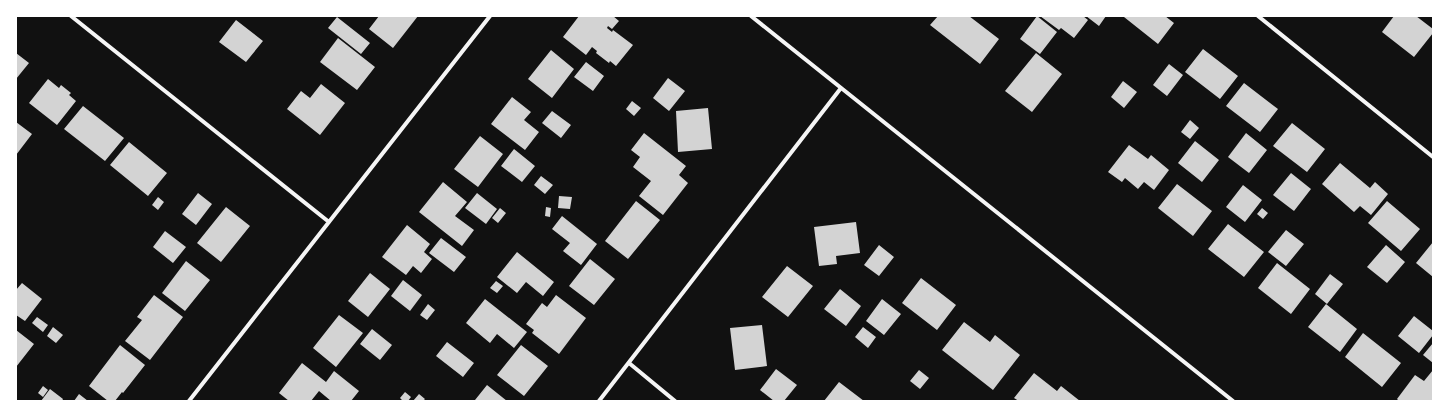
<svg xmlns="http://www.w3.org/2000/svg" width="1449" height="417" viewBox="0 0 1449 417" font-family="'DejaVu Sans',sans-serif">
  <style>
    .building { fill: #d3d3d3 }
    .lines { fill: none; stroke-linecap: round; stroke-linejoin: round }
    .minor { stroke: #f5f5f5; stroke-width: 4 }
  </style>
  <rect width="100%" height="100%" fill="#111"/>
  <!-- building -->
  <path class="building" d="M 379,16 L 418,16 L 393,48 L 369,29 Z
    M 579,16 L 613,16 L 619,21 L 612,29 L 608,26 L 607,28 L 612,32 L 613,30 L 633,45 L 616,66 L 610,61 L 609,63 L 596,53 L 597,51 L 592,47 L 586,55 L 563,37 Z
    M 938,16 L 969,16 L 999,39 L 980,64 L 930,25 Z
    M 1037,16 L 1057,32 L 1040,54 L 1020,39 Z
    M 1040,16 L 1083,16 L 1088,20 L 1074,38 L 1061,28 L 1059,30 Z
    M 1086,16 L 1106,16 L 1099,26 Z
    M 1125,16 L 1165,16 L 1174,23 L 1158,44 L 1124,17 Z
    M 1394,16 L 1416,16 L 1433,29 L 1433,33 L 1414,57 L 1382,32 Z
    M 337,17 L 370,43 L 361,54 L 328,28 Z
    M 236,20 L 263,41 L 246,62 L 219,42 Z
    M 338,38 L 375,67 L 357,90 L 320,62 Z
    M 1203,49 L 1238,76 L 1220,99 L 1185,72 Z
    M 551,50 L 574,69 L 552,98 L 528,79 Z
    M 16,53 L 29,63 L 16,79 Z
    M 1036,53 L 1062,74 L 1032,112 L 1005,91 Z
    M 586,62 L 604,76 L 593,91 L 574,77 Z
    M 1169,64 L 1183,75 L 1167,96 L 1153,85 Z
    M 668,78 L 685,91 L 669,111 L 653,98 Z
    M 48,79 L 59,88 L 61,85 L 71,93 L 69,95 L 76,101 L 57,125 L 29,103 Z
    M 1123,81 L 1137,92 L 1124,108 L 1111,97 Z
    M 1244,83 L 1278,109 L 1260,132 L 1226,106 Z
    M 321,84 L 345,103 L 320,135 L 287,109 L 301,91 L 310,98 Z
    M 512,97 L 531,112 L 524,120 L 539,132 L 525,150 L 491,124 Z
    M 632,101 L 641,108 L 634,116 L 626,109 Z
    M 83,106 L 124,138 L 105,161 L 64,129 Z
    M 708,108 L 712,149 L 678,152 L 676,111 Z
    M 552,111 L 571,125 L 561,138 L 542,123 Z
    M 1190,120 L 1199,128 L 1190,139 L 1181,132 Z
    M 16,122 L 32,134 L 16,155 Z
    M 1292,123 L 1325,149 L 1307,172 L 1273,146 Z
    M 644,133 L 686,166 L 679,175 L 688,183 L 663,215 L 639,196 L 651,181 L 633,167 L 640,157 L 631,150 Z
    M 1246,133 L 1267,150 L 1249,173 L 1228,157 Z
    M 480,136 L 503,154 L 478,187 L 454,169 Z
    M 1195,141 L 1219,160 L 1202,182 L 1178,163 Z
    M 129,142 L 167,173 L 148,196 L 110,165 Z
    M 1129,145 L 1148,159 L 1151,155 L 1169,170 L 1154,190 L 1144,182 L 1138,189 L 1125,178 L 1122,182 L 1108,172 Z
    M 514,149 L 535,166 L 522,182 L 501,166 Z
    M 1340,163 L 1370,188 L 1375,182 L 1388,194 L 1371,215 L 1360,206 L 1354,212 L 1322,184 Z
    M 1291,173 L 1311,189 L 1294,211 L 1273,195 Z
    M 541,176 L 553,185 L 545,194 L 534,185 Z
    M 443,182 L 467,202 L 455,216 L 474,230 L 462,246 L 419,212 Z
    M 1177,184 L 1212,211 L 1193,236 L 1158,208 Z
    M 1243,185 L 1262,200 L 1245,222 L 1226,207 Z
    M 198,193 L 212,204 L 196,225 L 182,214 Z
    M 477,193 L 497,209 L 486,224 L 465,208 Z
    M 559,196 L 572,197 L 570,209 L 558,208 Z
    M 158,197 L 164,202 L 158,210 L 152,205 Z
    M 636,201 L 660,220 L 628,259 L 605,241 Z
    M 1387,201 L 1420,229 L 1401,251 L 1368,223 Z
    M 226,207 L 250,226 L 221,262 L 197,243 Z
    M 546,207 L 551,208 L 550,217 L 545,216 Z
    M 500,208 L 506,213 L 498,223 L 492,218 Z
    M 1262,208 L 1268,213 L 1263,219 L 1257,214 Z
    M 562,216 L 597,244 L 581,265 L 563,251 L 570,243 L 552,229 Z
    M 856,222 L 860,253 L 836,256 L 837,264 L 819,266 L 814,227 Z
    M 1228,224 L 1264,252 L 1244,277 L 1208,249 Z
    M 407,225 L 430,244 L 424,252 L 432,259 L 421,273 L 413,266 L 406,275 L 382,257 Z
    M 1286,230 L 1304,244 L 1286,266 L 1268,252 Z
    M 165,231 L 186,247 L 173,263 L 153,247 Z
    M 441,238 L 466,257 L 454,272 L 429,253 Z
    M 1433,242 L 1433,277 L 1416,263 Z
    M 879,245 L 894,257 L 879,276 L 864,265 Z
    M 1386,245 L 1405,262 L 1387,283 L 1367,267 Z
    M 517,252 L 554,282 L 543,296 L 526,282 L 517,293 L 497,277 Z
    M 590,259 L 615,279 L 594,305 L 569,286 Z
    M 186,261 L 210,280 L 185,311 L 162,293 Z
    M 1277,263 L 1310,289 L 1291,314 L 1258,288 Z
    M 787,266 L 813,286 L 788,317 L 762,297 Z
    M 370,273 L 390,289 L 368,317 L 348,301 Z
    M 1330,274 L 1343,284 L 1327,304 L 1315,294 Z
    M 921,278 L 956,305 L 937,330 L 902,303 Z
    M 403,280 L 422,295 L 410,311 L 391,296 Z
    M 496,281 L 503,286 L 497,293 L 490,288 Z
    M 22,283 L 42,299 L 25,321 L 16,315 L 16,290 Z
    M 840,289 L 861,306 L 846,326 L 824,309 Z
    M 154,295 L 183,317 L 150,360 L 125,341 L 142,320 L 137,317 Z
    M 556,295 L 586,318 L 559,354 L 532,333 L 534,330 L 526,324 L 542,303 L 547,307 Z
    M 485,299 L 527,332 L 514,348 L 497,334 L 490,343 L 466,323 Z
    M 882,299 L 901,314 L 884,335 L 866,321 Z
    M 428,304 L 435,310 L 427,320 L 420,315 Z
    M 1326,304 L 1357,329 L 1340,352 L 1308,327 Z
    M 339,315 L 363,333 L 336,367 L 313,348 Z
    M 1414,316 L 1433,331 L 1433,335 L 1419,353 L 1398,336 Z
    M 37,317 L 48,325 L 43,332 L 32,323 Z
    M 964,322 L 990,342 L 995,335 L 1020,355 L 993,390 L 942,350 Z
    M 762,325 L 767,366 L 735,370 L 730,328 Z
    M 53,327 L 63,335 L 56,343 L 47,336 Z
    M 863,327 L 876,337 L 868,348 L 855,337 Z
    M 372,329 L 392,345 L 380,360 L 360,344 Z
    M 16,330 L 34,344 L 16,367 Z
    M 1363,333 L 1401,363 L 1382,387 L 1345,357 Z
    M 447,342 L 474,363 L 463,377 L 436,356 Z
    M 1433,343 L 1433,363 L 1423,355 Z
    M 120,345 L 145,365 L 123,393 L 122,392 L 115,401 L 108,401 L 89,386 Z
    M 521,345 L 548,366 L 524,396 L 497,375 Z
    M 302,363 L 326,382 L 334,371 L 359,391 L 351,401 L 331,401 L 319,391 L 311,401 L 289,401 L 279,393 Z
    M 776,369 L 797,385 L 784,401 L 774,401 L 760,390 Z
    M 919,370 L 929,378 L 920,389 L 910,381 Z
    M 1433,370 L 1433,401 L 1399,401 L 1397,399 L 1415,375 L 1424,381 Z
    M 1034,373 L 1057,391 L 1061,386 L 1080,401 L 1019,401 L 1014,398 Z
    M 839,382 L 864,401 L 824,401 Z
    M 487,385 L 507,401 L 477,401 L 475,400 Z
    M 43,386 L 48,390 L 43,397 L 38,393 Z
    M 50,389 L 63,399 L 62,401 L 41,401 Z
    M 405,392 L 411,397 L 408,401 L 403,401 L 400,398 Z
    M 79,394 L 88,401 L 74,401 Z
    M 419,394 L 425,399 L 423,401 L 413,401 Z"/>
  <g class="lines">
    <!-- minor -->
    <path class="minor" d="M 71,16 L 329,222
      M 751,16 L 1233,401
      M 1258,16 L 1433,157
      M 629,363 L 675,401
      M 189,401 L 490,16
      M 599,401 L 841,88"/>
  </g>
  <!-- border -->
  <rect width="1449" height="417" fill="none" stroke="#ffffff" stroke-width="34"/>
</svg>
